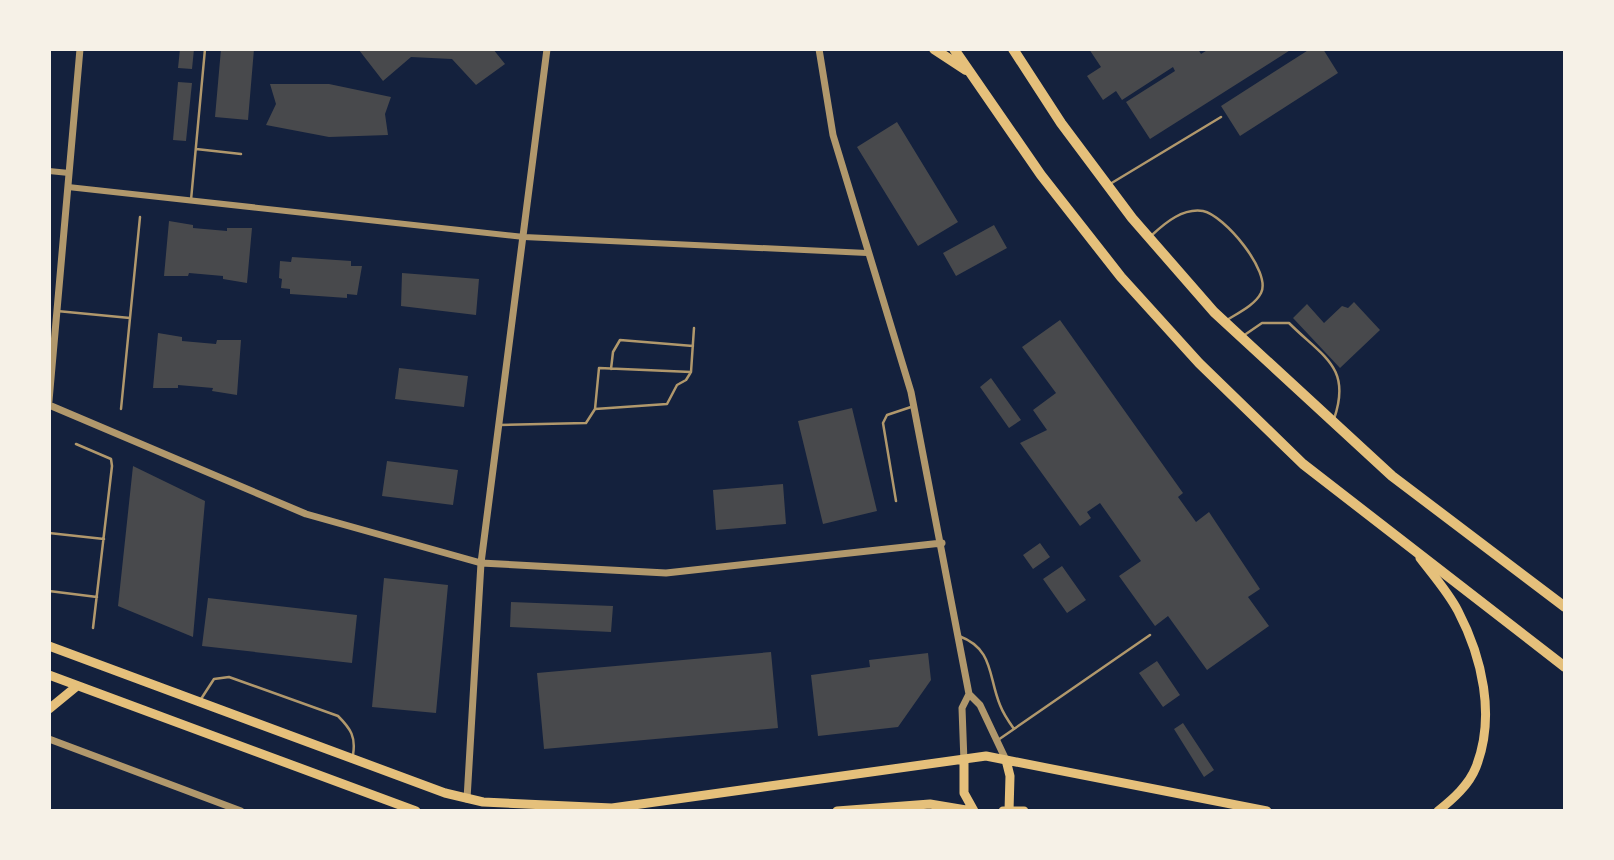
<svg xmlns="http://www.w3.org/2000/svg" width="1614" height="860" viewBox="0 0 1614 860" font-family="'Nunito Sans',sans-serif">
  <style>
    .building { fill: #48494c }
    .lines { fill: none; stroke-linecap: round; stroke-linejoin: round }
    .service { stroke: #b1986c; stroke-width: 2.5 }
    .minor { stroke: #b1986c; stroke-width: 6 }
    .tertiary { stroke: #b1986c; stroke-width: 7 }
    .secondary { stroke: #e5c07b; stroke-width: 9 }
    .trunk { stroke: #e5c07b; stroke-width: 10 }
  </style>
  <rect width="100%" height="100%" fill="#14213d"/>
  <!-- building -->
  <path class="building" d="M 180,49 L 194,49 L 192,69 L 178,68 Z
    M 221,49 L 254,49 L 248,120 L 215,117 Z
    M 493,49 L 505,64 L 476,85 L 452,59 L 411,57 L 383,81 L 359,50 Z
    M 1089,49 L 1198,49 L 1201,54 L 1209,49 L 1292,49 L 1150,139 L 1126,102 L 1175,71 L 1173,67 L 1122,100 L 1116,91 L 1103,100 L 1087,76 L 1101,67 Z
    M 1310,49 L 1323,49 L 1338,73 L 1240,136 L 1221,106 Z
    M 178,82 L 192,83 L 186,141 L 173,140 Z
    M 270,84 L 329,84 L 391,97 L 385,114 L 388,135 L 329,137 L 266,125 L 276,104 Z
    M 897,122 L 958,222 L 918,246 L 857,147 Z
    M 169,221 L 193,225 L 193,228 L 227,231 L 227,228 L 252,228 L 247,283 L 223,279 L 223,276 L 189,273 L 188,276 L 164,276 Z
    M 994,225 L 1007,248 L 956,276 L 943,253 Z
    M 292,257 L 351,261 L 351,266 L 362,266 L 357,295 L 347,294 L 347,298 L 290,294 L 290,289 L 281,288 L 282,279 L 279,278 L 280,261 L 291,262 Z
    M 402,273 L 479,279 L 476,315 L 401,306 Z
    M 1354,302 L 1380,330 L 1340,368 L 1293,318 L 1307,304 L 1324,323 L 1342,306 L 1348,308 Z
    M 1060,320 L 1183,493 L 1178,497 L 1196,522 L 1209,512 L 1260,589 L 1248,597 L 1269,626 L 1207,670 L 1168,616 L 1155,626 L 1119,576 L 1141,561 L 1100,503 L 1087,512 L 1091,518 L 1080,526 L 1020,443 L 1047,430 L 1033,410 L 1056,393 L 1022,347 Z
    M 158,333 L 182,337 L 182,341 L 216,344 L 217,340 L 241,340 L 237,395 L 212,391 L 213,388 L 178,385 L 178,388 L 153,388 Z
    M 399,368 L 468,376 L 464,407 L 395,399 Z
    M 991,378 L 1021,420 L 1009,428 L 980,387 Z
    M 852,408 L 877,511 L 823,524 L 798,421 Z
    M 387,461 L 458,470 L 453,505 L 382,496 Z
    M 133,466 L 205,501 L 193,637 L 118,606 Z
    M 783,484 L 786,524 L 716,530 L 713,490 Z
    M 1040,543 L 1050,557 L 1033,569 L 1023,555 Z
    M 1062,566 L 1086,600 L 1067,613 L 1043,579 Z
    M 384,578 L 448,585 L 436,713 L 372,707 Z
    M 208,598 L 357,615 L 352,663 L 202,646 Z
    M 511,602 L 613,606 L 611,632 L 510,627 Z
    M 771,652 L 778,728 L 544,749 L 537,673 Z
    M 928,653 L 931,680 L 898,727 L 818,736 L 811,675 L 870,667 L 869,660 Z
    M 1157,661 L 1180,695 L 1163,707 L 1139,673 Z
    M 1183,723 L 1214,770 L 1204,777 L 1174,729 Z"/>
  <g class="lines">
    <!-- service -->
    <path class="service" d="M 196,149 L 241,154
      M 1110,184 L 1221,117
      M 191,200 L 205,49
      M 1152,235 C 1166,222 1183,208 1203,211 C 1224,215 1272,272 1261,293 C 1255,305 1238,313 1227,320
      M 57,311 L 130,318
      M 1243,336 L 1262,323 L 1289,323 C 1323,357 1352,367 1334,419
      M 611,369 L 613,352 L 620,340 L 693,346
      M 121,409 L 140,217
      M 595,409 L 667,404 L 677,385 L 686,380 L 691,372 L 694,328
      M 499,425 L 586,423 L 595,409 L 599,368 L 691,372
      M 76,444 L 111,459 L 112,466 L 93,628
      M 896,501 L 883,423 L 887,415 L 911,407
      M 49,533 L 104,539
      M 49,591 L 97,597
      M 959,636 C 994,649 988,676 1000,705 C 1003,713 1009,722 1014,729
      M 201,699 L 214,679 L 229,677 L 338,716 C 351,729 356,737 353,755
      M 998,740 L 1150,635"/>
    <!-- minor -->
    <path class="minor" d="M 49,171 L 69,173
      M 68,187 L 524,237 L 867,253"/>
    <!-- tertiary -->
    <path class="tertiary" d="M 819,49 L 833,135 L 911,392 L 969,694
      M 49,401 L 80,49
      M 49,405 L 306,514 L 481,563 L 666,573 L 942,543
      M 49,739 L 241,811
      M 964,762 L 962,708 L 969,694 L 980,705 L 1006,760
      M 467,799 L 481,563 L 547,49"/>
    <!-- secondary -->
    <path class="secondary" d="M 1420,558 C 1433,575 1448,592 1458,611 C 1482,657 1496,716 1476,767 C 1469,785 1453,799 1438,811
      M 49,646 L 445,793 L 483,802 L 612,808 L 986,756 L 1006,760 L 1010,776 L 1009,811
      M 49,675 L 416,811
      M 49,709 L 77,686
      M 1006,760 L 1267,811
      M 964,762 L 964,793 L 974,811
      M 837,811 L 930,804 L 972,811
      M 1003,811 L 1024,811"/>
    <!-- trunk -->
    <path class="trunk" d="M 934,49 L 966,70
      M 954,49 L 1041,175 L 1121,277 L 1199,363 L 1303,464 L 1565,667
      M 1013,49 L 1061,123 L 1132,218 L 1214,312 L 1392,476 L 1565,607"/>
  </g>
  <!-- border -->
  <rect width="1614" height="860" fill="none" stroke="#f6f1e7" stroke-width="102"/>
</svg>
